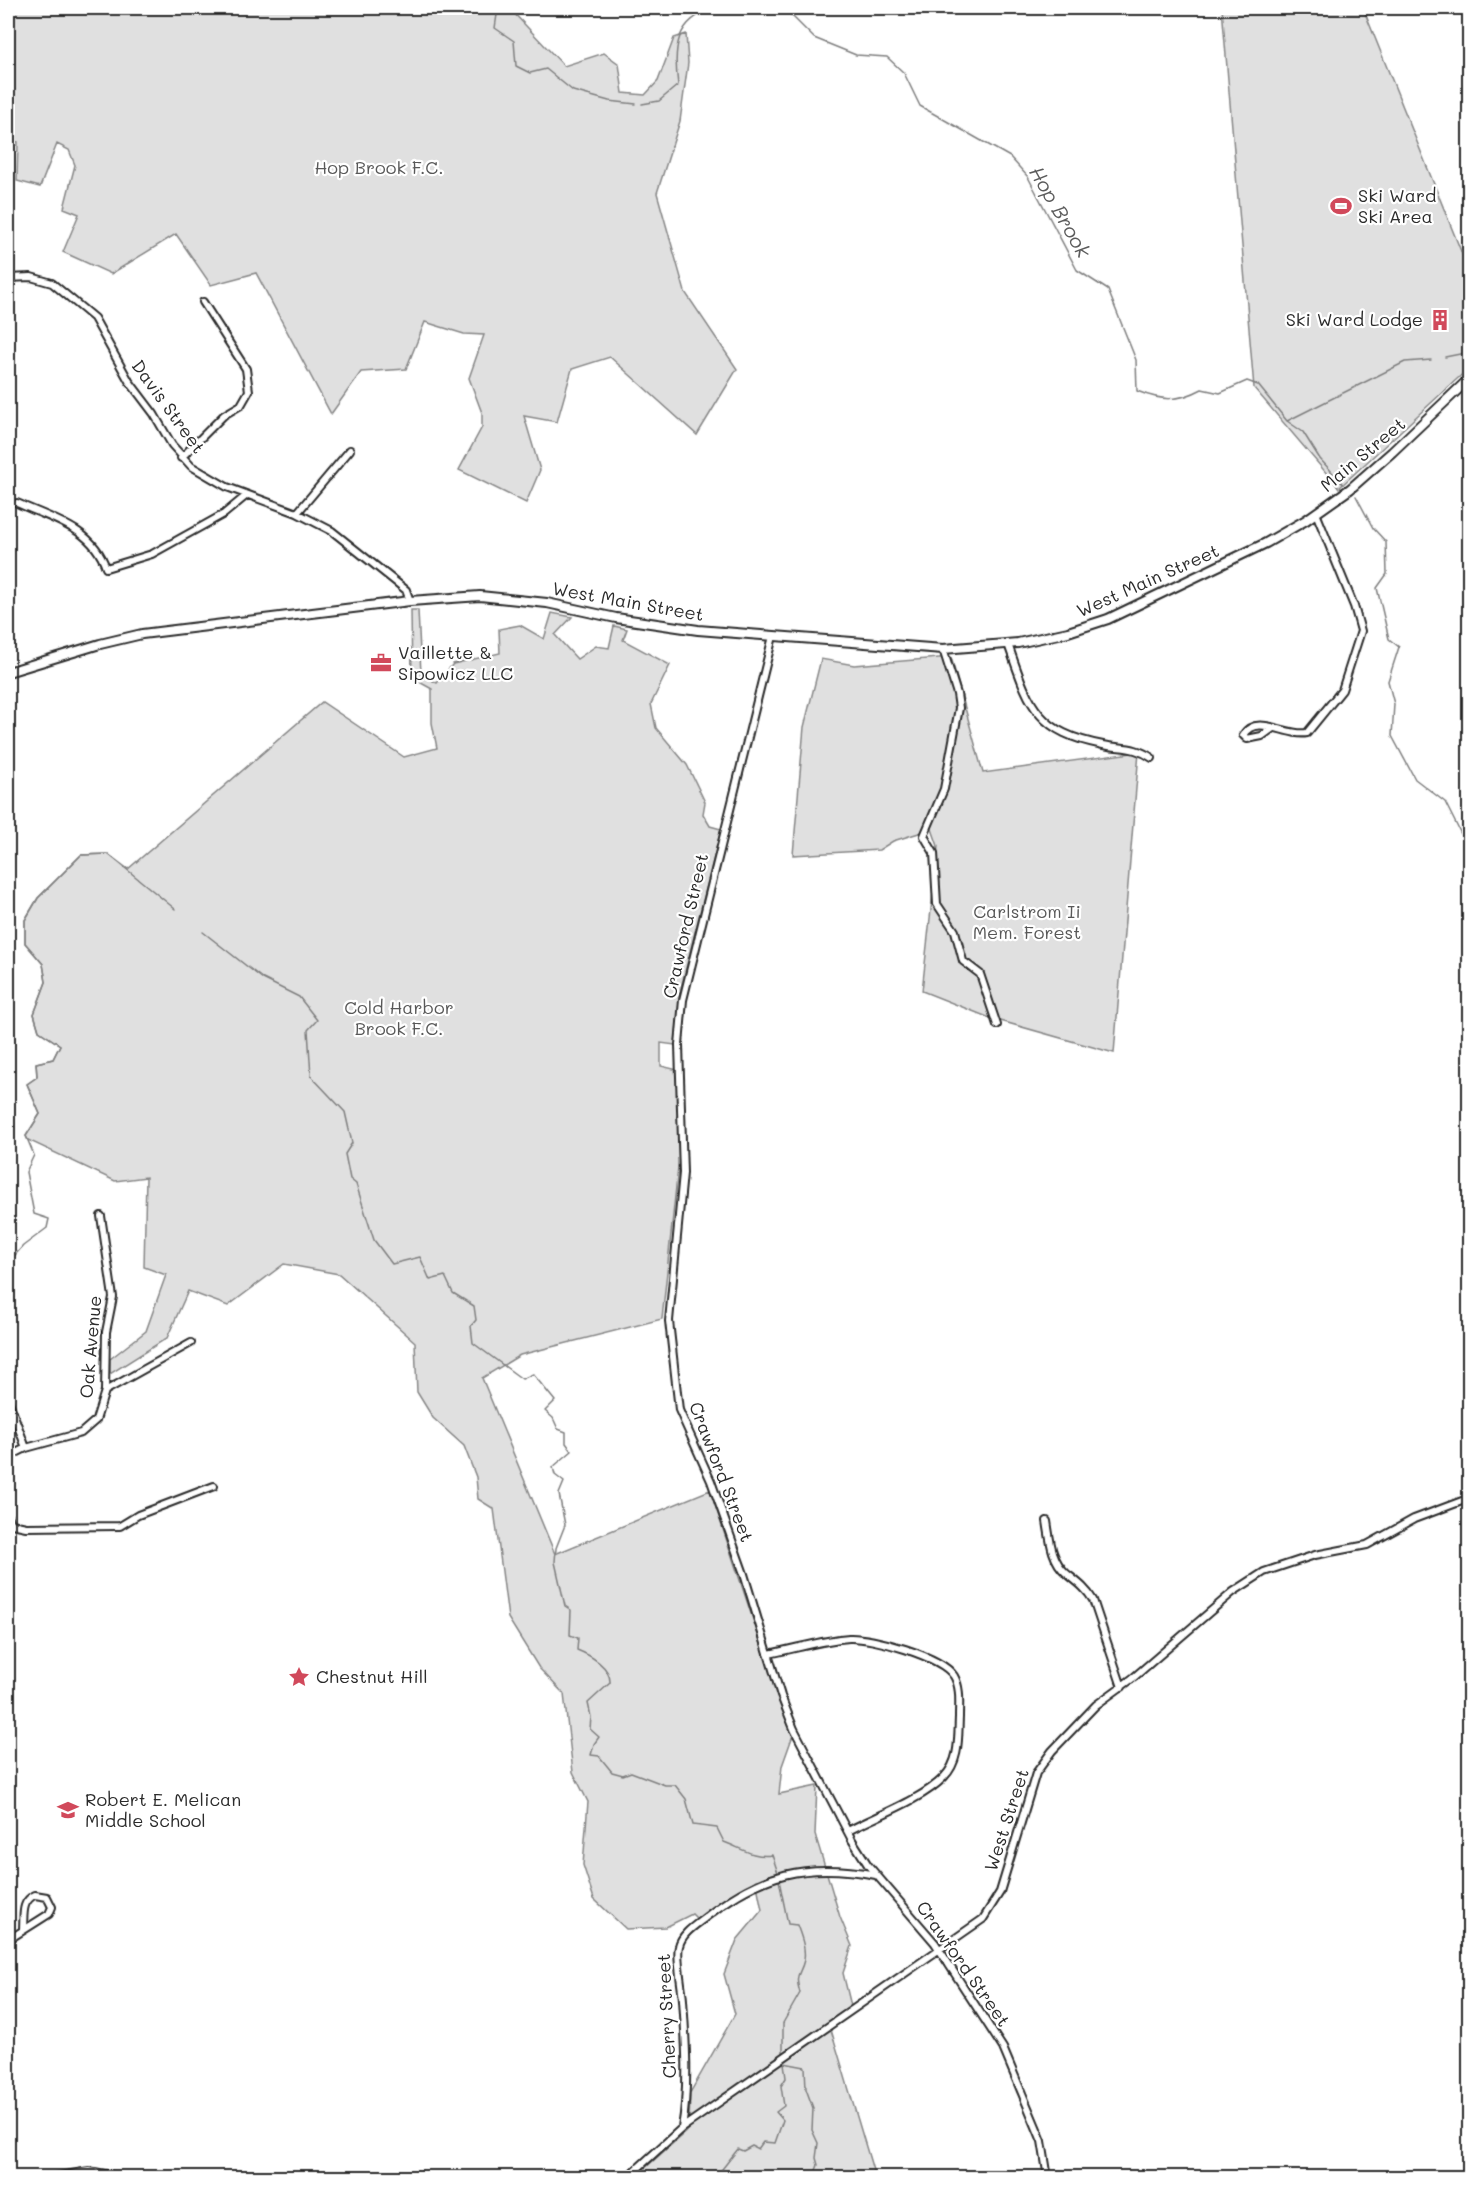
<svg xmlns="http://www.w3.org/2000/svg" width="1477" height="2185" viewBox="0 0 1477 2185" font-family="Mali,sans-serif">
  <style>
    .green { fill: #e0e0e0; stroke: #868686; stroke-width: 1.5 }
    .lines { fill: none; stroke-linecap: round; stroke-linejoin: round }
    .stream { stroke: #7e7e7e; stroke-width: 1.5 }
    .minor-casing { stroke: #2b2b2b; stroke-width: 10 }
    .major-casing { stroke: #2b2b2b; stroke-width: 12 }
    .minor { stroke: #fff; stroke-width: 6 }
    .major { stroke: #fff; stroke-width: 8 }
    .labels { text-anchor: middle; stroke-width: 4.5; stroke-linejoin: round; paint-order: stroke }
    .park-label { font-size: 18px; fill: #585858; stroke: #fff }
    .poi-label { font-size: 18px; fill: #2b2b2b; stroke: #fff; text-anchor: start }
    .street-label { font-size: 18px; fill: #2b2b2b; stroke: #fff }
    .water-label { font-size: 20px; font-style: italic; fill: #5c5c5c; stroke: #fff }
  </style>
  <rect width="100%" height="100%" fill="#fff"/>
  <filter id="ink" filterUnits="userSpaceOnUse"><feTurbulence type="fractalNoise" baseFrequency=".0167" numOctaves="2"/><feDisplacementMap in="SourceGraphic" scale="12" xChannelSelector="R" yChannelSelector="G"/><feConvolveMatrix kernelMatrix="1 2 1 2 8 2 1 2 1" color-interpolation-filters="sRGB"/></filter>
  <g filter="url(#ink)">
    <!-- green -->
    <path class="green" d="M 8,8 L 509,8 L 564,66 L 604,53 L 619,64 L 623,93 L 645,95 L 658,81 L 674,38 L 686,34 L 688,63 L 680,121 L 657,193 L 685,292 L 737,369 L 697,435 L 610,357 L 572,369 L 557,422 L 524,416 L 540,470 L 526,503 L 459,470 L 482,427 L 482,413 L 469,378 L 484,335 L 464,334 L 425,322 L 406,369 L 361,372 L 331,414 L 256,273 L 211,285 L 176,234 L 111,274 L 63,252 L 79,214 L 64,208 L 75,165 L 69,150 L 57,144 L 40,187 L 17,181 L 18,142 L 8,141 Z
      M 1222,8 L 1363,8 L 1469,271 L 1469,368 L 1339,488 L 1254,388 Z
      M 411,610 L 418,610 L 421,674 L 437,683 L 453,664 L 500,653 L 499,629 L 520,625 L 544,639 L 552,613 L 572,617 L 555,635 L 577,659 L 596,646 L 609,648 L 614,626 L 627,629 L 623,640 L 670,665 L 651,704 L 656,728 L 687,765 L 705,802 L 703,814 L 710,826 L 721,829 L 680,992 L 675,1045 L 661,1043 L 661,1066 L 678,1070 L 679,1158 L 662,1319 L 520,1355 L 482,1378 L 555,1554 L 710,1490 L 783,1710 L 793,1735 L 782,1766 L 779,1794 L 817,1786 L 815,1834 L 840,1917 L 852,1946 L 843,1973 L 851,2006 L 829,2023 L 875,2177 L 635,2177 L 689,2129 L 690,2093 L 735,2014 L 724,1974 L 737,1940 L 762,1910 L 756,1880 L 699,1921 L 692,1914 L 666,1927 L 626,1929 L 594,1899 L 583,1865 L 588,1802 L 573,1772 L 564,1694 L 539,1668 L 508,1618 L 494,1509 L 478,1499 L 476,1477 L 464,1446 L 433,1418 L 417,1392 L 415,1342 L 339,1274 L 284,1264 L 228,1306 L 188,1291 L 167,1338 L 110,1374 L 110,1359 L 146,1331 L 166,1275 L 144,1267 L 146,1177 L 115,1181 L 28,1140 L 26,1136 L 40,1114 L 27,1084 L 37,1077 L 36,1063 L 53,1059 L 60,1045 L 39,1031 L 34,1014 L 46,982 L 43,964 L 25,943 L 25,920 L 38,898 L 81,855 L 108,854 L 128,869 L 322,702 L 404,757 L 437,748 L 432,723 L 432,689 L 412,678 Z
      M 951,657 L 983,773 L 1139,752 L 1114,1053 L 990,1018 L 922,991 L 938,846 L 932,829 L 893,841 L 879,850 L 793,855 L 804,727 L 821,659 L 854,665 Z"/>
    <g class="lines">
      <!-- stream -->
      <path class="stream" d="M 498,8 L 495,28 L 514,41 L 516,66 L 530,73 L 546,69 L 573,91 L 609,101 L 636,104
        M 784,8 L 814,38 L 856,55 L 887,57 L 904,73 L 920,106 L 1010,157 L 1028,177 L 1077,270 L 1108,290 L 1136,360 L 1137,391 C 1162,401 1178,402 1202,389 L 1220,393 L 1247,381 L 1258,385 L 1287,421 L 1405,362 L 1431,360
        M 642,104 L 659,101 L 678,85 C 673,49 675,20 715,8
        M 1445,357 L 1470,352
        M 1287,421 L 1303,432 L 1320,459 L 1343,484
        M 1356,496 L 1373,528 L 1386,542 L 1387,574 L 1377,588 L 1389,639 L 1399,647 L 1388,681 L 1394,704 L 1392,736 L 1415,779 L 1445,802 L 1470,852
        M 203,932 L 263,979 L 299,997 L 317,1020 L 308,1030 L 311,1076 L 345,1112 L 352,1143 L 345,1154 L 350,1179 L 356,1184 L 374,1240 L 392,1264 L 420,1257 L 430,1280 L 445,1276 L 453,1293 L 474,1306 L 476,1320 L 471,1326 L 473,1343 L 522,1379 L 533,1374 L 555,1401 L 545,1411 L 553,1418 L 558,1429 L 566,1432 L 566,1443 L 572,1451 L 553,1467 L 555,1475 L 564,1482 L 559,1494 L 565,1525 L 556,1548 L 555,1562 L 565,1606 L 571,1610 L 570,1635 L 578,1638 L 577,1650 C 590,1655 611,1667 610,1683 L 588,1703 L 591,1717 L 590,1729 L 599,1737 L 594,1744 L 591,1755 L 599,1756 L 612,1772 L 623,1775 L 631,1772 L 665,1785 L 675,1785 L 686,1799 L 693,1825 L 717,1828 L 724,1842 C 741,1848 753,1858 772,1855 L 778,1873
        M 8,1263 L 23,1246 L 47,1228 L 49,1219 L 34,1214 L 26,1172 L 34,1155 L 26,1136 L 40,1114 L 27,1084 L 37,1077 L 36,1063 L 53,1059 L 60,1045 L 39,1031 L 34,1014 L 46,982 L 43,964 L 25,943 L 25,920 L 38,898 L 81,855 L 108,854 L 175,909
        M 8,1287 L 10,1303 L 8,1305
        M 779,1880 L 788,1924 L 797,1925 C 801,1936 806,1948 804,1960 C 800,1977 794,1972 800,1993 L 783,2023 L 783,2054
        M 715,2178 L 738,2149 L 743,2151 L 752,2146 L 758,2149 L 763,2142 L 775,2143 L 783,2120 L 776,2112 L 784,2106 L 781,2086 L 786,2078 L 784,2063 L 805,2067 L 806,2089 L 813,2108 L 812,2130 L 818,2143 L 816,2158 L 818,2165 L 813,2178"/>
      <defs>
        <path id="minor" d="M 8,278 L 31,277 L 52,283 L 94,318 L 129,381 L 154,414 L 172,445 L 191,466 L 227,487 L 297,513 L 332,531 L 406,590 L 410,601
          M 181,458 L 224,415 L 241,405 L 249,391 L 246,369 L 203,302
          M 17,503 C 52,519 93,528 106,568 L 152,554 L 224,514 L 247,495
          M 297,513 L 350,450
          M 773,636 L 683,1000 L 679,1045 L 683,1173 L 669,1321 L 679,1410 L 711,1481 L 744,1574 L 781,1696 L 794,1729 L 852,1840 L 868,1865 L 935,1943 L 1003,2048 L 1042,2141 L 1048,2178
          M 1008,644 C 1029,704 1035,732 1103,745 C 1122,749 1135,746 1152,758
          M 943,649 L 957,694 L 959,708 L 944,789 L 924,836 L 934,853 L 937,904 L 955,931 L 963,961 L 980,974 L 997,1025
          M 1273,728 L 1262,736 L 1247,739 L 1243,735 C 1257,713 1287,737 1307,733 L 1342,690 L 1361,631 L 1354,606 L 1316,513
          M 105,1391 L 191,1343
          M 8,1399 L 26,1448
          M 8,1457 L 26,1448 L 81,1433 L 96,1420 L 105,1391 L 106,1332 L 113,1297 L 101,1216
          M 8,1516 L 12,1524 L 26,1527 L 120,1526 L 138,1515 L 214,1486
          M 1047,1521 C 1050,1539 1051,1560 1066,1573 C 1077,1582 1086,1588 1093,1600 L 1122,1687
          M 768,1654 C 795,1649 822,1640 849,1638 C 872,1637 941,1656 954,1676 C 961,1688 959,1703 959,1717 C 958,1737 960,1761 944,1777 C 922,1800 876,1816 848,1831
          M 8,1940 L 49,1914 L 52,1907 L 47,1897 L 35,1895 C 21,1901 24,1915 23,1929
          M 682,2128 C 689,2087 686,2042 683,2000 C 682,1987 676,1957 679,1946 C 682,1933 696,1925 706,1917 C 761,1873 806,1862 876,1875
          M 47,2178 L 89,2171 L 127,2178
          M 627,2178 L 682,2128 L 983,1919 L 1000,1892 L 1036,1773 L 1052,1751 L 1096,1705 L 1133,1678 L 1233,1592 L 1264,1572 L 1315,1555 L 1367,1545 L 1414,1519 L 1470,1498"/>
        <path id="major" d="M 8,672 L 100,644 L 142,634 L 410,601 L 480,596 L 547,603 L 616,618 L 698,630 L 943,649 L 1018,643 L 1068,632 L 1108,619 L 1266,543 L 1306,520 L 1350,489 L 1392,452 L 1470,378"/>
      </defs>
      <!-- minor casing -->
      <use href="#minor" class="minor-casing"/>
      <!-- major casing -->
      <use href="#major" class="major-casing"/>
      <!-- minor -->
      <use href="#minor" class="minor"/>
      <!-- major -->
      <use href="#major" class="major"/>
    </g>
  </g>
  <!-- icons -->
  <defs>
    <symbol id="stadium-bare" viewBox="-9 -9 18 18"><path d="M0-5a6.5 5 0 1 0 0 10a6.5 5 0 1 0 0-10ZM-3.5-1.8h7v3.6h-7Z" fill="#d1495b" stroke="#fff" stroke-width="2.5" paint-order="stroke"/></symbol>
    <symbol id="building-bare" viewBox="-9 -9 18 18"><path d="M-4-6H4V6H1V3H-1V6H-4ZM-2.5-4.3h1.7v1.8h-1.7ZM.8-4.3h1.7v1.8H.8ZM-2.5-1h1.7V.8h-1.7ZM.8-1h1.7V.8H.8Z" fill="#d1495b" stroke="#fff" stroke-width="2.5" paint-order="stroke"/></symbol>
    <symbol id="office-bare" viewBox="-9 -9 18 18"><path d="M-6-3h4V-5.5h4V-3h4V5H-6ZM-1-4.5V-3h2v-1.5ZM-6 0V1H6V0Z" fill="#d1495b" stroke="#fff" stroke-width="2.5" paint-order="stroke"/></symbol>
    <symbol id="sight-bare" viewBox="-9 -9 18 18"><path d="M0-6L1.8-2.2L6-1.7L2.9 1.2L3.7 5.4L0 3.3L-3.7 5.4L-2.9 1.2L-6-1.7L-1.8-2.2Z" fill="#d1495b" stroke="#fff" stroke-width="2.5" paint-order="stroke"/></symbol>
    <symbol id="school-bare" viewBox="-9 -9 18 18"><path d="M0-5L7-2L0 1L-7-2ZM-4 1L0 2.5L4 1V4Q0 6-4 4Z" fill="#d1495b" stroke="#fff" stroke-width="2.5" paint-order="stroke"/></symbol>
  </defs>
  <g fill-rule="evenodd">
    <use href="#stadium-bare" x="1326" y="191" width="30" height="30"/>
    <use href="#building-bare" x="1425" y="305" width="30" height="30"/>
    <use href="#office-bare" x="366" y="648" width="30" height="30"/>
    <use href="#sight-bare" x="284" y="1662" width="30" height="30"/>
    <use href="#school-bare" x="53" y="1795" width="30" height="30"/>
  </g>
  <g class="labels">
    <!-- park labels -->
    <g class="park-label">
      <text x="379" y="174">Hop Brook F.C.</text>
      <text x="1027" y="918">Carlstrom Ii<tspan x="1027" dy="21">Mem. Forest</tspan></text>
      <text x="399" y="1014">Cold Harbor<tspan x="399" dy="21">Brook F.C.</tspan></text>
    </g>
    <!-- poi labels -->
    <g class="poi-label">
      <text x="1358" y="202">Ski Ward<tspan x="1358" dy="21">Ski Area</tspan></text>
      <text x="1423" y="326" text-anchor="end">Ski Ward Lodge</text>
      <text x="398" y="659">Vaillette &amp;<tspan x="398" dy="21">Sipowicz LLC</tspan></text>
      <text x="316" y="1683">Chestnut Hill</text>
      <text x="85" y="1806">Robert E. Melican<tspan x="85" dy="21">Middle School</tspan></text>
    </g>
    <!-- street labels -->
    <g class="street-label">
      <text transform="translate(168 407) rotate(54)" y="6">Davis Street</text>
      <text transform="translate(1363 455) rotate(-40)" y="6">Main Street</text>
      <text transform="translate(1148 581) rotate(-24)" y="6">West Main Street</text>
      <text transform="translate(628 602) rotate(10)" y="6">West Main Street</text>
      <text transform="translate(686 926) rotate(-77)" y="6">Crawford Street</text>
      <text transform="translate(91 1347) rotate(-85)" y="6">Oak Avenue</text>
      <text transform="translate(721 1472) rotate(69)" y="6">Crawford Street</text>
      <text transform="translate(1007 1820) rotate(-72)" y="6">West Street</text>
      <text transform="translate(963 1964) rotate(55)" y="6">Crawford Street</text>
      <text transform="translate(667 2016) rotate(-93)" y="6">Cherry Street</text>
    </g>
    <!-- water labels -->
    <g class="water-label">
      <text transform="translate(1060 212) rotate(60)" y="7">Hop Brook</text>
    </g>
  </g>
  <!-- margin -->
  <rect width="1477" height="2185" fill="none" stroke="#fff" stroke-width="30"/>
  <rect x="15" y="15" width="1447" height="2155" fill="none" stroke="#2b2b2b" stroke-width="2" filter="url(#ink)"/>
</svg>
